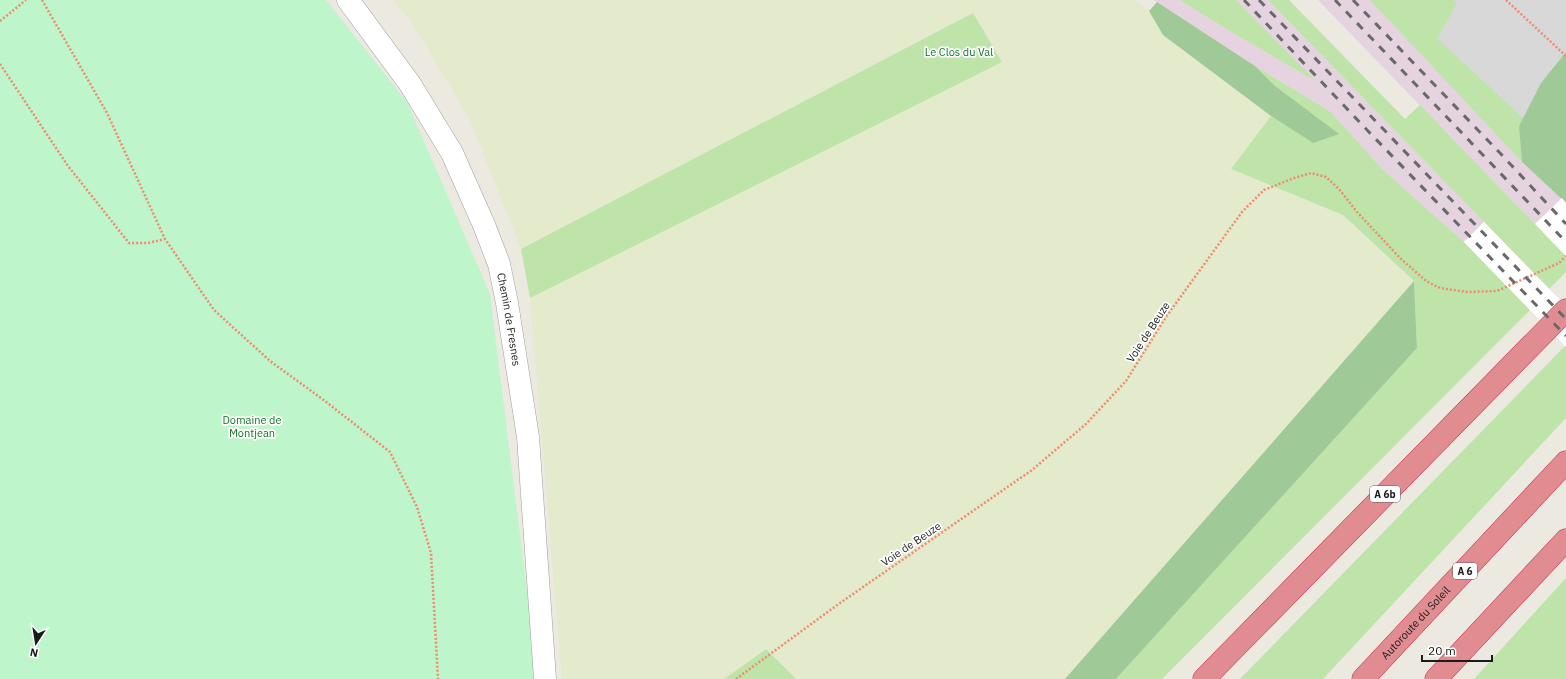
<svg xmlns="http://www.w3.org/2000/svg" width="1566" height="679" viewBox="0 0 1566 679" font-family="'IBM Plex Sans',sans-serif">
  <style>
    .residential { fill: #d9d8d8 }
    .industrial { fill: #e5d3df }
    .farmland { fill: #e4eacc }
    .grass { fill: #bee4a9 }
    .forest { fill: #a0c998 }
    .park { fill: #bef5ca }
    .pier { fill: #fff }
    .lines { fill: none; stroke-linecap: round; stroke-linejoin: round }
    .minor-casing { stroke: #9f9f9f; stroke-width: 23 }
    .highway-casing { stroke: #c92e50; stroke-width: 23 }
    .path { stroke: #f08b6d; stroke-width: 2.5; stroke-dasharray: 2 2; stroke-linecap: butt }
    .minor { stroke: #fff; stroke-width: 22 }
    .highway { stroke: #e08c91; stroke-width: 22 }
    .rail { stroke: #696969; stroke-width: 3; stroke-dasharray: 8 8; stroke-linecap: butt }
    .labels { text-anchor: middle; stroke-width: 3.5; stroke-linejoin: round; paint-order: stroke }
    .shield { fill: #fff; stroke: #5f5f5f; stroke-width: 1 }
    .shield-label { font-size: 10px; font-weight: bold; fill: #1b1b1b }
    .park-label { font-size: 11px; fill: #117025; stroke: #fff }
    .street-label { font-size: 11px; fill: #1b1b1b; stroke: #fff }
  </style>
  <rect width="100%" height="100%" fill="#ece9e1"/>
  <!-- residential -->
  <path class="residential" d="M 1370,0 L 1566,0 L 1566,203 L 1522,162 Z"/>
  <!-- industrial -->
  <path class="industrial" d="M 1154,0 L 1180,0 L 1233,33 L 1315,80 L 1236,0 L 1268,0 L 1484,222 L 1464,242 L 1382,169 L 1331,112 L 1255,66 Z
    M 1318,0 L 1370,0 L 1522,162 L 1562,198 L 1535,224 Z"/>
  <!-- farmland -->
  <path class="farmland" d="M 393,0 L 1135,0 L 1149,11 L 1163,35 L 1271,116 L 1231,169 L 1343,215 L 1414,281 L 1065,679 L 796,679 L 765,649 L 724,679 L 562,679 L 530,298 L 1002,61 L 973,13 L 521,249 L 470,120 L 411,21 Z"/>
  <!-- grass -->
  <path class="grass" d="M 1180,0 L 1236,0 L 1316,81 L 1233,33 Z
    M 1268,0 L 1289,0 L 1405,119 L 1420,105 L 1566,256 L 1566,272 L 1549,289 Z
    M 1370,0 L 1454,0 L 1457,4 L 1437,38 L 1523,118 L 1519,126 L 1522,162 Z
    M 973,13 L 1002,62 L 530,298 L 521,249 Z
    M 1255,66 L 1331,112 L 1382,169 L 1464,242 L 1530,310 L 1162,679 L 1116,679 L 1417,348 L 1414,281 L 1343,215 L 1231,169 L 1271,116 L 1313,143 L 1275,86 Z
    M 1565,346 L 1566,347 L 1566,418 L 1323,679 L 1240,679 Z
    M 1566,578 L 1566,679 L 1474,679 Z
    M 766,649 L 796,679 L 724,679 Z"/>
  <!-- forest -->
  <path class="forest" d="M 1157,2 L 1255,66 L 1275,86 L 1339,134 L 1313,143 L 1271,116 L 1163,35 L 1149,11 Z
    M 1566,52 L 1566,203 L 1522,162 L 1519,126 L 1541,83 Z
    M 1414,281 L 1417,348 L 1116,679 L 1065,679 Z"/>
  <!-- park -->
  <path class="park" d="M 0,0 L 326,0 L 407,102 L 490,294 L 538,679 L 0,679 Z"/>
  <!-- pier -->
  <path class="pier" d="M 1562,198 L 1566,203 L 1566,256 L 1535,224 Z
    M 1484,222 L 1566,306 L 1566,347 L 1464,242 Z"/>
  <g class="lines">
    <defs>
      <g id="minor">
        <path id="s1" d="M 348,0 L 410,84 L 452,153 L 484,225 L 499,264 L 507,303 L 528,437 L 545,679"/>
      </g>
      <g id="highway">
        <path d="M 1204,679 L 1566,310"/>
        <path id="s2" d="M 1363,679 L 1566,462"/>
        <path d="M 1436,679 L 1566,540"/>
      </g>
    </defs>
    <!-- minor casing -->
    <use href="#minor" class="minor-casing"/>
    <!-- highway casing -->
    <use href="#highway" class="highway-casing"/>
    <!-- path -->
    <path class="path" d="M 42,0 L 107,113 L 165,239 L 214,310 L 270,361 L 325,401 L 390,452 L 417,507 L 431,553 L 438,679
      M 1506,0 L 1566,56
      M 0,21 L 26,0
      M 0,64 L 68,166 L 129,243 L 148,243 L 165,239
      M 736,679 L 840,603 L 1032,470 L 1086,424 L 1126,381 L 1166,317 L 1242,212 L 1264,190 L 1294,178 L 1311,173 L 1326,177 L 1339,189 L 1357,212 L 1401,259 L 1426,281 L 1440,288 L 1467,292 L 1497,291 L 1559,263 L 1566,256"/>
    <!-- minor -->
    <use href="#minor" class="minor"/>
    <!-- highway -->
    <use href="#highway" class="highway"/>
    <!-- rail -->
    <path class="rail" d="M 1244,0 L 1368,131 L 1566,336
      M 1259,0 L 1566,319
      M 1335,0 L 1566,242
      M 1353,0 L 1500,153 L 1566,224"/>
  </g>
  <g class="labels">
    <!-- shield labels -->
    <g class="shield">
      <rect x="1370" y="486" width="30" height="16" rx="3"/>
      <rect x="1453" y="563" width="24" height="16" rx="3"/>
    </g>
    <g class="shield-label">
      <text x="1385" y="498">A 6b</text>
      <text x="1465" y="575">A 6</text>
    </g>
    <!-- park labels -->
    <g class="park-label">
      <text x="959" y="56">Le Clos du Val</text>
      <text x="252" y="424">Domaine de<tspan x="252" dy="13">Montjean</tspan></text>
    </g>
    <!-- street labels -->
    <g class="street-label">
      <text dy="4" stroke="none"><textPath href="#s1" startOffset="362">Chemin de Fresnes</textPath></text>
      <text transform="translate(1148 332) rotate(-57)" y="4">Voie de Beuze</text>
      <text transform="translate(911 544) rotate(-34)" y="4">Voie de Beuze</text>
      <text dy="4" stroke="none"><textPath href="#s2" startOffset="77">Autoroute du Soleil</textPath></text>
    </g>
  </g>
  <!-- north arrow -->
  <g transform="translate(36 643) rotate(192)" stroke="#ffffff" stroke-width="3" paint-order="stroke">
  <path d="M0-3L7 15L0 10L-7 15Z" fill="#1b1b1b"/>
  <text y="-6" font-size="11" font-weight="bold" text-anchor="middle" fill="#1b1b1b">N</text>
  </g>
  <!-- scale -->
  <path d="M1422 655v6h70v-6" fill="none" stroke="#1b1b1b" stroke-width="2"/>
  <text x="1428" y="655" font-size="12" fill="#1b1b1b" stroke="#ffffff" stroke-width="3" paint-order="stroke">20 m</text>
</svg>
